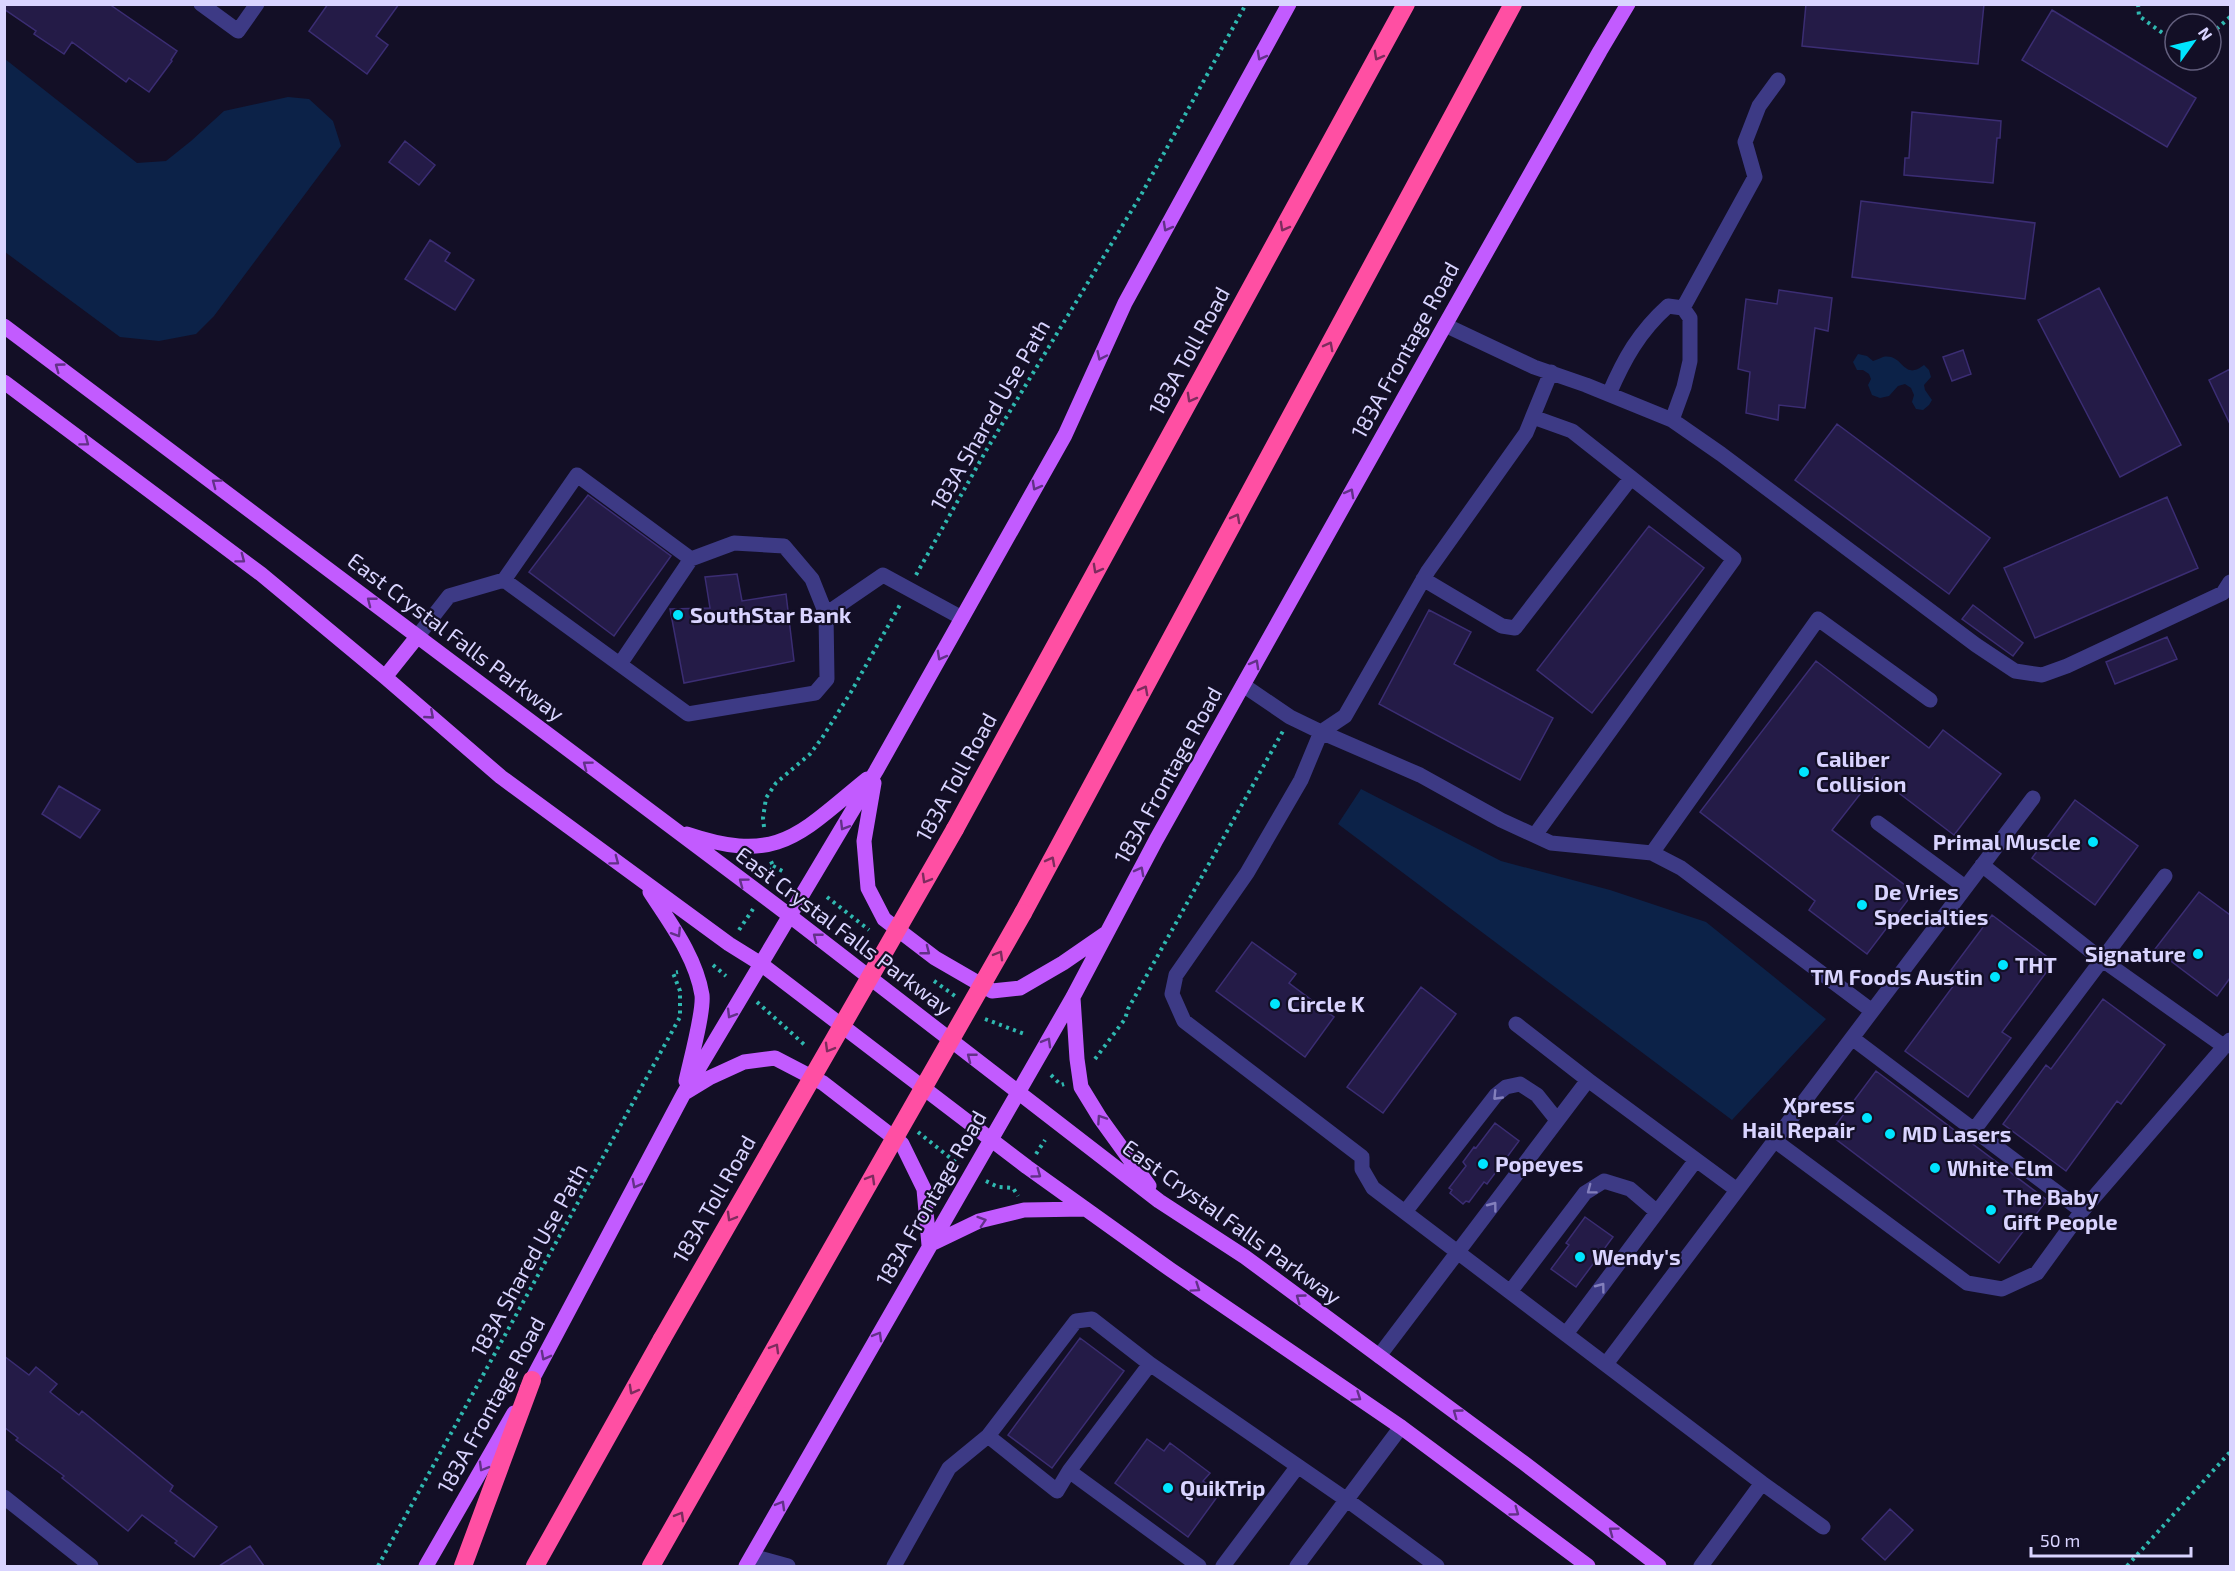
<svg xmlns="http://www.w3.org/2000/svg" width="2235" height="1571" viewBox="0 0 2235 1571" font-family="'Exo 2',sans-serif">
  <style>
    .water { fill: #0c2248 }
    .building { fill: #241b47; stroke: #3b2d73; stroke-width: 1.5 }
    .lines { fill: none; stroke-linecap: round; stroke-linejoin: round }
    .path { stroke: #2fb8b0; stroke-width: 4; stroke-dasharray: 3 4.5; stroke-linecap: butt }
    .minor { stroke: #3d3a85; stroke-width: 15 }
    .major { stroke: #c25bff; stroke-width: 15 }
    .highway { stroke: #ff4fa3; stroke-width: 18 }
    .highway-bridge { stroke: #ff4fa3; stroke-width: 18 }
    .oneway { stroke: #623188 }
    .oneway2 { stroke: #7d2c5e }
    .oneway3 { stroke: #837fbc }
    .poi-dot { fill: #00e5ff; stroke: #130f26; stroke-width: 2 }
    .labels { text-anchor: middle; stroke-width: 4.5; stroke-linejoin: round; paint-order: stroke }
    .street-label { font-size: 22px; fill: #d9d4ff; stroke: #130f26 }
    .poi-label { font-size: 22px; font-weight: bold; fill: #d9d4ff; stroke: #130f26; text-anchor: start }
  </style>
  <rect width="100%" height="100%" fill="#130f26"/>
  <!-- water -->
  <path class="water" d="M 5,59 L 137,163 L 166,161 L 191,141 L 224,111 L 288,97 L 309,99 L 333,121 L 341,146 L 214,316 L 196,334 L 159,341 L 120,337 L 5,252 Z
    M 1858,354 L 1867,356 L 1873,361 C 1877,360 1880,358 1883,357 C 1904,353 1902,382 1924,365 L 1929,370 L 1931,377 L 1924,385 L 1925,390 L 1932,400 L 1929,405 L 1923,410 L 1916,409 L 1912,402 L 1914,395 L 1911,388 L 1905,384 L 1898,386 L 1889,396 L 1880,398 L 1872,395 L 1868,385 L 1871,379 L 1869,374 L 1863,370 L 1857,370 L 1853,362 Z
    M 1361,789 L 1501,861 L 1610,890 L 1706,922 L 1826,1019 L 1732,1120 L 1338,824 Z"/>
  <!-- building -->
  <path class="building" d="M 4,4 L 109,4 L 177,51 L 171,60 L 172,61 L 149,92 L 129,78 L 126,82 L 72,42 L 64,54 L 34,34 L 36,31 L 4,9 Z
    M 328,4 L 399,4 L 376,36 L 388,45 L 367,74 L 309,31 Z
    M 1806,4 L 1984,4 L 1978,64 L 1802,46 Z
    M 2052,10 L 2196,98 L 2167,147 L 2022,60 Z
    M 1912,112 L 2001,121 L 2000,138 L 1997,138 L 1993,183 L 1904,175 L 1905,158 L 1909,158 Z
    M 405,141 L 435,165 L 419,185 L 389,162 Z
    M 1861,201 L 2035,223 L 2025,299 L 1852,277 Z
    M 430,240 L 450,253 L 445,261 L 474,280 L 455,310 L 405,279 Z
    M 2099,288 L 2181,445 L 2120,477 L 2038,320 Z
    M 1779,290 L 1832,298 L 1828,331 L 1815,328 L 1805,408 L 1779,405 L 1778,420 L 1746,413 L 1750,372 L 1738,369 L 1746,299 L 1777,304 Z
    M 1963,350 L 1971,374 L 1952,381 L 1943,357 Z
    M 2230,369 L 2230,424 L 2209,380 Z
    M 1837,424 L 1990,538 L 1949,594 L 1795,480 Z
    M 588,495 L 671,556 L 614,636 L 529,572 Z
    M 2167,497 L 2198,568 L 2035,638 L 2004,568 Z
    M 1649,526 L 1704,568 L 1592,713 L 1537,670 Z
    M 737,574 L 742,601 L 786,594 L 794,661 L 684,683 L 670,609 L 710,608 L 705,577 Z
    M 1973,605 L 2023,643 L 2013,656 L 1962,619 Z
    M 1429,610 L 1471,632 L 1454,664 L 1553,718 L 1520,780 L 1379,704 Z
    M 2167,637 L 2177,659 L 2115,684 L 2106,662 Z
    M 1816,661 L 1929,748 L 1943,730 L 2001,774 L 1954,835 L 1875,775 L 1832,830 L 1914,892 L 1867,954 L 1809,910 L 1815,901 L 1700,812 Z
    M 59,786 L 100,810 L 80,838 L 42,814 Z
    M 2075,800 L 2138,846 L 2095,905 L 2032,858 Z
    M 2199,892 L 2230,915 L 2230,978 L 2217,996 L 2155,949 Z
    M 1992,915 L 2054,962 L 2002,1032 L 2011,1038 L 1968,1097 L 1905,1051 L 1957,981 L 1948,974 Z
    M 1252,942 L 1296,974 L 1289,983 L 1334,1017 L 1305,1057 L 1216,991 Z
    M 1421,987 L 1456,1014 L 1383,1113 L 1347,1087 Z
    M 2103,999 L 2165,1045 L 2121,1104 L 2117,1101 L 2066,1171 L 2003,1124 L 2046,1065 L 2051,1069 Z
    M 1876,1071 L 2047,1200 L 1999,1263 L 1829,1134 Z
    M 1495,1123 L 1519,1141 L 1487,1184 L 1484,1182 L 1469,1202 L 1466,1201 L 1463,1204 L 1450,1193 L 1452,1190 L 1449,1188 L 1466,1166 L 1463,1162 L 1474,1147 L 1476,1148 Z
    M 1585,1217 L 1613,1237 L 1576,1287 L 1551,1269 L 1569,1245 L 1566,1243 Z
    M 1080,1338 L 1124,1371 L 1052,1468 L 1008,1435 Z
    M 4,1356 L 29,1375 L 36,1367 L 57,1384 L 50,1392 L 79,1415 L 82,1411 L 173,1486 L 170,1491 L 217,1527 L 194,1557 L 175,1543 L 177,1541 L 142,1515 L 128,1531 L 62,1478 L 64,1476 L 16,1440 L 18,1438 L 4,1427 Z
    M 1147,1439 L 1164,1451 L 1170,1443 L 1210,1473 L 1203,1481 L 1220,1493 L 1188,1537 L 1115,1483 Z
    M 1890,1509 L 1913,1530 L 1885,1560 L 1862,1539 Z
    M 250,1546 L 264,1566 L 219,1566 Z"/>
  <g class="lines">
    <!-- path -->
    <path class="path" d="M 2138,4 L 2139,16 L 2175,42
      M 2211,34 L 2230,17
      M 916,575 L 987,449 L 1141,195 L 1246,4
      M 764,827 L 763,818 L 766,798 L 776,783 L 810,754 L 822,738 L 851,692 L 901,603
      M 773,866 L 784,872
      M 768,878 L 773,866 L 770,859
      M 827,897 L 869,930
      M 739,930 L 753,909
      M 713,965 L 726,976
      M 934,981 L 955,996
      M 757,1002 L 807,1047
      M 985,1019 L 1027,1035
      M 1095,1059 L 1125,1019 L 1128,1009 L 1283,731
      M 1051,1075 L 1061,1085 L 1064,1084
      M 918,1132 L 959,1165
      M 1036,1154 L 1045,1140
      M 986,1181 L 998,1187 L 1013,1188 L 1018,1196
      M 378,1566 L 680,1017 L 680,991 L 673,973 L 678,972
      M 2127,1566 L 2230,1452"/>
    <!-- minor -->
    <path class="minor" d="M 201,4 L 238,31 L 257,4
      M 1683,308 L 1755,177 L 1745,142 L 1759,106 L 1778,80
      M 1445,325 L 1534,367 L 1586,385 L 1672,420 L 1721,454 L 1976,645 L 2015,671 L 2042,675 L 2067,666 L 2223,593 L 2230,582
      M 1609,394 C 1624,359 1639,332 1668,306 L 1683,308 L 1690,318 L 1690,361 L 1684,387 L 1672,420
      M 1533,417 L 1572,431 L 1734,559 L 1535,835
      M 1423,579 L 1502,626 L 1515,628 L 1631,478
      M 504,580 L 577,475 L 691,559 L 734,543 L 784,546 L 812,579 L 826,614
      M 417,637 L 449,596 L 504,580 L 688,714 L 815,693 L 827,679 L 826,614 L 883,575 L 962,618
      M 620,664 L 691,559
      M 1243,685 L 1290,717 L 1321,732 L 1301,780 L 1247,873 L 1176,975 L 1172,994 L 1184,1021 L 1362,1157 L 1362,1169 L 1373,1188 L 1762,1483 L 1701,1566
      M 1321,732 L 1420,775 L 1501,820 L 1551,843 L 1652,853 L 1818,619 L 1930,700
      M 1321,732 L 1345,716 L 1428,571 L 1526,433 L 1551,372
      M 1878,823 L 1965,887
      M 1652,853 L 1681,868 L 1872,1011
      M 1982,865 L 2101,959 L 2225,1047
      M 1852,1038 L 1974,1130
      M 1588,1080 L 1737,1190
      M 1774,1140 L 1967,1283 L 2002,1289 L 2037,1273 L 2082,1211 L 2230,1040
      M 2082,1211 L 1974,1130 L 2165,876
      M 1405,1212 L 1496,1095 L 1506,1087 L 1520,1084 L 1537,1095 L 1557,1120
      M 1510,1292 L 1585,1193 L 1604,1181 L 1630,1189 L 1657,1212
      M 1566,1334 L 1696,1160
      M 1379,1356 L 1588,1080 L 1516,1024
      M 1150,1364 L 1069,1471 L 1199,1566
      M 1606,1364 L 2033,798
      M 988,1436 L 1076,1321 L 1092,1319 L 1150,1364 L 1347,1500 L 1437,1566
      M 1762,1483 L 1823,1527
      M 4,1497 L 91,1566
      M 752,1556 L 788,1566
      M 894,1566 L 949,1468 L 988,1436 L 1057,1491 L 1069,1471
      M 1223,1566 L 1298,1466
      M 1297,1566 L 1401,1427"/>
    <!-- major -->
    <path class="major" d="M 4,326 L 790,916 L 1159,1201 L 1245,1257 L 1524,1463 L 1659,1566
      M 4,382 L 261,574 L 385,677 L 501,777 L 729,944 L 761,964 L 1027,1167 L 1171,1270 L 1401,1427 L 1588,1566
      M 385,677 L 417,637
      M 874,783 L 864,841 L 868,888 L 884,919 L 935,958 L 992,991 L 1020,988 L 1063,963 L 1105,934
      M 687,834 C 779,865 799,834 867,779
      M 650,892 C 670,923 696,957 702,995 C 704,1012 690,1062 686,1081
      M 1073,998 L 1077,1059 L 1081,1087 L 1100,1118 L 1149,1186
      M 686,1092 L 709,1078 L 744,1062 L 775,1058 L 823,1083 L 902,1144 L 924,1189 L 929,1245
      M 929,1245 L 979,1221 L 1024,1210 L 1085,1209
      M 527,1389 L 684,1093 L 876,771 L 1065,435 L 1125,303 L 1289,4
      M 426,1566 L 514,1413
      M 746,1566 L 1073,997 L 1156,840 L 1243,685 L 1445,325 L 1600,51 L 1628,4"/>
    <!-- highway -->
    <path class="highway" d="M 955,829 L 1406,4
      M 1023,913 L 1513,4
      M 463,1566 L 532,1380
      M 535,1566 L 662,1339
      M 651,1566 L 746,1399"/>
    <!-- highway-bridge -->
    <path class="highway-bridge" d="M 662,1339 L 955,829
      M 746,1399 L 1023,913"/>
  </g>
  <!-- one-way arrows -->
  <defs><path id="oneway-chevron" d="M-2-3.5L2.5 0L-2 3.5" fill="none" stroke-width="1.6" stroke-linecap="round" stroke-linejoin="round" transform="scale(1.5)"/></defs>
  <g class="oneway">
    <use href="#oneway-chevron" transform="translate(1261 56) rotate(119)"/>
    <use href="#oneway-chevron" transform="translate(1167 227) rotate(119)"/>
    <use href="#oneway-chevron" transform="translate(1101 356) rotate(115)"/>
    <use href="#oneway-chevron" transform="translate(59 367) rotate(-144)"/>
    <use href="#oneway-chevron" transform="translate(85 442) rotate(37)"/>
    <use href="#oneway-chevron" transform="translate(216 483) rotate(-143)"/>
    <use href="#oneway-chevron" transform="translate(1036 486) rotate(119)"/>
    <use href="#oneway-chevron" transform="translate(1350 493) rotate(-61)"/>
    <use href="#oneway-chevron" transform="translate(241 559) rotate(37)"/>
    <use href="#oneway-chevron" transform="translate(371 601) rotate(-142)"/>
    <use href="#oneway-chevron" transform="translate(941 656) rotate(119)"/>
    <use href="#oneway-chevron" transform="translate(1255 664) rotate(-61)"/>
    <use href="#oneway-chevron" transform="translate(430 715) rotate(41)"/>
    <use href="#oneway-chevron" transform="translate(587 765) rotate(-143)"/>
    <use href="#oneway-chevron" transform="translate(844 826) rotate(121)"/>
    <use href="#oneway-chevron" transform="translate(615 861) rotate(37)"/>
    <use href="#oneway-chevron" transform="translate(1140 871) rotate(-62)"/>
    <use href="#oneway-chevron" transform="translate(743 882) rotate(-143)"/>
    <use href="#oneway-chevron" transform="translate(677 933) rotate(58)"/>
    <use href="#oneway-chevron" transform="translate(817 937) rotate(-142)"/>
    <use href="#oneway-chevron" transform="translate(926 951) rotate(38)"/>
    <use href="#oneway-chevron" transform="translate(731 1014) rotate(121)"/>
    <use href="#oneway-chevron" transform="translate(1047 1042) rotate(-60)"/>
    <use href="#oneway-chevron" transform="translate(971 1057) rotate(-142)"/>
    <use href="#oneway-chevron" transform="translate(1101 1119) rotate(-124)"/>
    <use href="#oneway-chevron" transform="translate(1037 1174) rotate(36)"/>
    <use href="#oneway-chevron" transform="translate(636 1184) rotate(118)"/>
    <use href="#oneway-chevron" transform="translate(982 1221) rotate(-18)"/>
    <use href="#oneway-chevron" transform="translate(1196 1288) rotate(34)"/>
    <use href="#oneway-chevron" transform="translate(1300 1298) rotate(-144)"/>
    <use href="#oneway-chevron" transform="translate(878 1336) rotate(-60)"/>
    <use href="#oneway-chevron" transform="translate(545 1356) rotate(118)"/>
    <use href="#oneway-chevron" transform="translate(1357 1397) rotate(34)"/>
    <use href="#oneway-chevron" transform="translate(1457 1413) rotate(-144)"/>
    <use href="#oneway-chevron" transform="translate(483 1467) rotate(120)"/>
    <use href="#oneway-chevron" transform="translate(781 1505) rotate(-60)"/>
    <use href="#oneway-chevron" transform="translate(1515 1512) rotate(36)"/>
    <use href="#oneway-chevron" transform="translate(1613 1531) rotate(-143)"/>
  </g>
  <g class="oneway2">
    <use href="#oneway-chevron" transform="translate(1378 56) rotate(119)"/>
    <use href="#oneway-chevron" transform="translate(1284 227) rotate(119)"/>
    <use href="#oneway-chevron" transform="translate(1329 346) rotate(-62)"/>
    <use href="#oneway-chevron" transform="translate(1191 398) rotate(119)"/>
    <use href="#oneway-chevron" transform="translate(1236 518) rotate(-62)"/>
    <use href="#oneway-chevron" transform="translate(1097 569) rotate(119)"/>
    <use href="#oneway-chevron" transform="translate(1144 690) rotate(-62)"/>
    <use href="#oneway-chevron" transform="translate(1051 861) rotate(-62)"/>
    <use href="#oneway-chevron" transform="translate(926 879) rotate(120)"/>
    <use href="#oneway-chevron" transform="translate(999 955) rotate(-60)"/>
    <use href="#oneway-chevron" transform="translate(829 1048) rotate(120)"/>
    <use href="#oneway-chevron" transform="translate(871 1179) rotate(-60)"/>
    <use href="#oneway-chevron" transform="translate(731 1217) rotate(120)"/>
    <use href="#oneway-chevron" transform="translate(775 1348) rotate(-60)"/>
    <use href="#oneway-chevron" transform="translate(633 1390) rotate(119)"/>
    <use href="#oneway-chevron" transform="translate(680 1516) rotate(-60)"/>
  </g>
  <g class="oneway3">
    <use href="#oneway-chevron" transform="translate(1497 1096) rotate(134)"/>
    <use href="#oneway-chevron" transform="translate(1591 1190) rotate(143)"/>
    <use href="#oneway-chevron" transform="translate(1493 1206) rotate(-53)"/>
    <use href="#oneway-chevron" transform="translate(1601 1287) rotate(-53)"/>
  </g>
  <!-- markers -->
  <g class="poi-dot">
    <circle cx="678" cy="615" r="6"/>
    <circle cx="1804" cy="772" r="6"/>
    <circle cx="2093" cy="842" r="6"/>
    <circle cx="1862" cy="905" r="6"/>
    <circle cx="2198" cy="954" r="6"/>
    <circle cx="2003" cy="965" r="6"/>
    <circle cx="1995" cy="977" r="6"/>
    <circle cx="1275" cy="1004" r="6"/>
    <circle cx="1867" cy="1118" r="6"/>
    <circle cx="1890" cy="1134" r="6"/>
    <circle cx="1483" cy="1164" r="6"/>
    <circle cx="1935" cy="1168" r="6"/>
    <circle cx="1991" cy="1210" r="6"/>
    <circle cx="1580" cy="1257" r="6"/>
    <circle cx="1168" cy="1488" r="6"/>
  </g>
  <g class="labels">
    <!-- street labels -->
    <g class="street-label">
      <text transform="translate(1405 350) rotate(-61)" y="8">183A Frontage Road</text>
      <text transform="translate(1189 351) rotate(-61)" y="8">183A Toll Road</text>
      <text transform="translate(990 415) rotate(-60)" y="8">183A Shared Use Path</text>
      <text transform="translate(456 637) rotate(37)" y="8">East Crystal Falls Parkway</text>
      <text transform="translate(1168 775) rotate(-61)" y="8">183A Frontage Road</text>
      <text transform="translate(956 777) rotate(-61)" y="8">183A Toll Road</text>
      <text transform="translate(844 931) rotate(37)" y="8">East Crystal Falls Parkway</text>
      <text transform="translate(931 1198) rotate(-60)" y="8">183A Frontage Road</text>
      <text transform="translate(714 1199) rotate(-60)" y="8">183A Toll Road</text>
      <text transform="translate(1232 1222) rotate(36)" y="8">East Crystal Falls Parkway</text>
      <text transform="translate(529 1260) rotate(-61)" y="8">183A Shared Use Path</text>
      <text transform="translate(491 1405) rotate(-61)" y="8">183A Frontage Road</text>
    </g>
    <!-- poi labels -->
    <g class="poi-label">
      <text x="690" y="623">SouthStar Bank</text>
      <text x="1816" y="767">Caliber<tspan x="1816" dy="25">Collision</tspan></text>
      <text x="2081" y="850" text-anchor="end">Primal Muscle</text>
      <text x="1874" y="900">De Vries<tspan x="1874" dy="25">Specialties</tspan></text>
      <text x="2186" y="962" text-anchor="end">Signature</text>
      <text x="2015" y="973">THT</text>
      <text x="1983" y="985" text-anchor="end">TM Foods Austin</text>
      <text x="1287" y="1012">Circle K</text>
      <text x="1855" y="1113" text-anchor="end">Xpress<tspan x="1855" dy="25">Hail Repair</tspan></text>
      <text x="1902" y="1142">MD Lasers</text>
      <text x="1495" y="1172">Popeyes</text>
      <text x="1947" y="1176">White Elm</text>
      <text x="2003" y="1205">The Baby<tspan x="2003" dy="25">Gift People</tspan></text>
      <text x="1592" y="1265">Wendy's</text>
      <text x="1180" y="1496">QuikTrip</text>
    </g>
  </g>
  <!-- border -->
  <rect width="2235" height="1571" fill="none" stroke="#d9d4ff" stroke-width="12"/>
  <!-- north arrow -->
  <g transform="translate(2193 42) rotate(56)"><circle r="28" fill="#130f26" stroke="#625e7d" stroke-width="1.5"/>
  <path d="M0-4.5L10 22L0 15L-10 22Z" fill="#00e5ff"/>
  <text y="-9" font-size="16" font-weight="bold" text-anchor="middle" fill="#d9d4ff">N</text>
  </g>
  <!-- scale -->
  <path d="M2031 1547v9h160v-9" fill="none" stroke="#d9d4ff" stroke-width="3"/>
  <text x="2040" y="1547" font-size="18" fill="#d9d4ff" stroke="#130f26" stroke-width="4.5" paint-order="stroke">50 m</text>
</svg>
